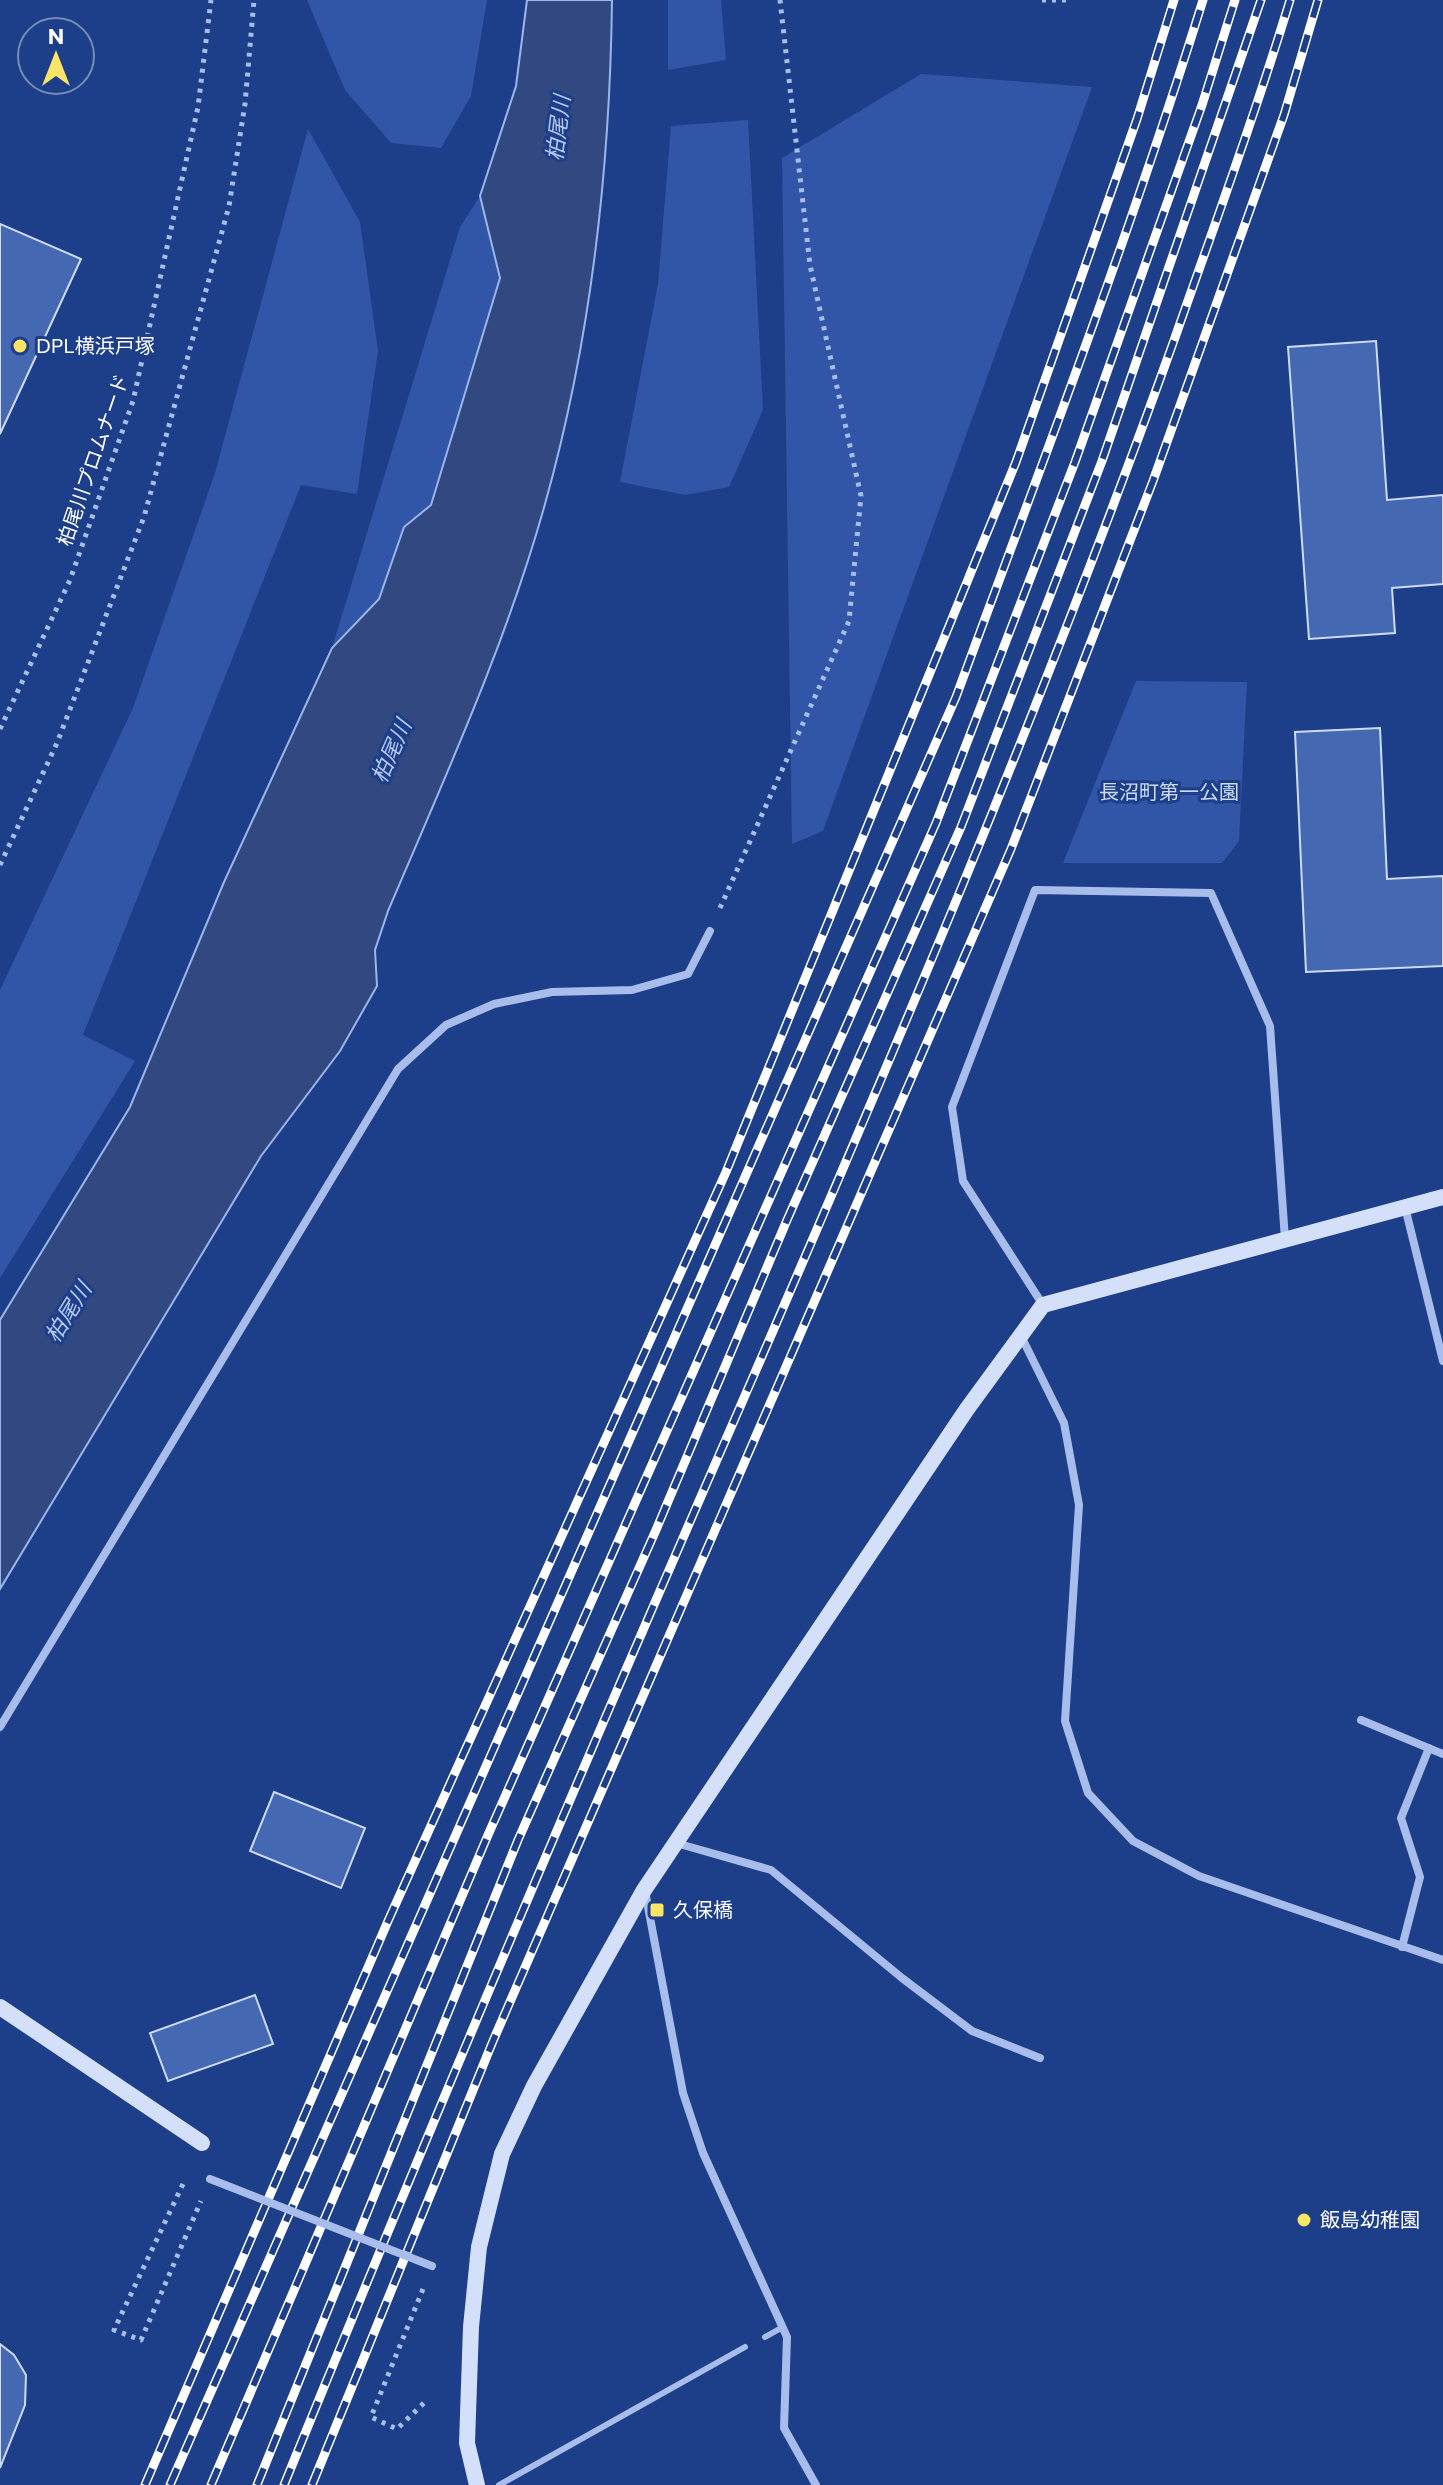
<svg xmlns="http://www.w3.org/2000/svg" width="1443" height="2485" viewBox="0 0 1443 2485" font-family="Commissioner,'Noto Sans JP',sans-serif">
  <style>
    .green { fill: #3156a7 }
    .water { fill: #314980; stroke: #9bb6ed; stroke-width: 2 }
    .building { fill: #4568b2; stroke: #cddbf8; stroke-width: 2 }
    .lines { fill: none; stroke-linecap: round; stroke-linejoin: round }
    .path { stroke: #a8bdec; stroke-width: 5; stroke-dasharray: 4 6; stroke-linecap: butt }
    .lane { stroke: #a8bdec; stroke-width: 6 }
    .street { stroke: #a8bdec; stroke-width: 8 }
    .secondary { stroke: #d4dff9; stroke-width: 16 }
    .rail-casing { stroke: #fff; stroke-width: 9 }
    .rail { stroke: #1d3e89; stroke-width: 6; stroke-dasharray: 18; stroke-linecap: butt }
    .street-bridge { stroke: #a8bdec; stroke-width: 8 }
    .poi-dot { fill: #fbe466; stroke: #1d3e89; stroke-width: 3 }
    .labels { text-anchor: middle; stroke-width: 6; stroke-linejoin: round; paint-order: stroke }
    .poi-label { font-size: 20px; fill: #fff; stroke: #1d3e89; text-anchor: start }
    .street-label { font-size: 20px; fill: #fff; stroke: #1d3e89 }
    .park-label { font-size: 20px; fill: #cddbf8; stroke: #1d3e89 }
    .water-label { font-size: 22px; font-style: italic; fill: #b3c8f3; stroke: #1d3e89 }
  </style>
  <rect width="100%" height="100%" fill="#1d3e89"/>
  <!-- green -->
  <path class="green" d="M 307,0 L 487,0 L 471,96 L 441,148 L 391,143 L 345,90 Z
    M 668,0 L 721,0 L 726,60 L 668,70 Z
    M 921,74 L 1092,87 L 823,831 L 792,844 L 782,158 Z
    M 748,120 L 763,410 L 729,487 L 685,495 L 620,482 L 658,284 L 671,126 Z
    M 308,129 L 360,222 L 378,351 L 357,494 L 301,485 L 83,1035 L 135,1061 L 0,1278 L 0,990 L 133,708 L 215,473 Z
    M 480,196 L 500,278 L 431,505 L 404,527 L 379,598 L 332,648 L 460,227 Z
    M 1136,681 L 1247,682 L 1239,841 L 1222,863 L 1063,863 Z"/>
  <!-- water -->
  <path class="water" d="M 527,0 L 612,0 C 610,170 591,340 545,504 C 506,644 445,777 388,911 L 375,950 L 377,986 L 340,1051 L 261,1156 L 0,1589 L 0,1320 L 130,1107 L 224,882 L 332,648 L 379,599 L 404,527 L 431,505 L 500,278 L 480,196 L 516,86 Z"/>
  <!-- building -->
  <path class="building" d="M 0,224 L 81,259 L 0,434 Z
    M 1376,341 L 1387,500 L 1443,495 L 1443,584 L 1392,588 L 1395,633 L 1309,639 L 1288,347 Z
    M 1380,728 L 1387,879 L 1443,876 L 1443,966 L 1306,972 L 1295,732 Z
    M 274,1792 L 365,1828 L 341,1888 L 250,1851 Z
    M 255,1995 L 273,2044 L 168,2081 L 150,2033 Z
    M 0,2344 L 14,2355 L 26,2375 L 25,2405 L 0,2468 Z"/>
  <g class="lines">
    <!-- path -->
    <path class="path" d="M 1042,0 L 1072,0
      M 0,729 L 70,580 L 133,401 L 198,107 L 211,0
      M 0,865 L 57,743 L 144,517 L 229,206 L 245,104 L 254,0
      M 720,908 L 849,621 L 861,496 L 810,265 L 780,0
      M 183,2184 L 114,2330 L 141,2340 L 201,2201
      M 423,2289 L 371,2417 L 397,2429 L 428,2399"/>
    <!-- lane -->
    <path class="lane" d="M 765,2337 L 783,2327
      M 499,2485 L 745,2347"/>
    <!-- street -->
    <path class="street" d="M 1405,1207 L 1443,1361
      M 1043,1305 L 963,1181 L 952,1107 L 1035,890 L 1211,893 L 1270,1026 L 1285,1239
      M 1021,1336 L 1064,1423 L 1079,1505 L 1065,1721 L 1088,1793 L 1133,1841 L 1199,1876 L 1443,1960
      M 1361,1720 L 1443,1754
      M 0,1727 L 398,1069 L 446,1025 L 494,1004 L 552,992 L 632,990 L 688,974 L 710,931
      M 676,1843 L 771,1870 L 902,1978 L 972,2031 L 1040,2058
      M 645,1891 L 683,2093 L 703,2153 L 787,2337 L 784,2428 L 816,2485
      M 1402,1947 L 1420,1877 L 1401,1818 L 1429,1748"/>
    <!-- secondary -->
    <path class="secondary" d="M 0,2007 L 202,2143
      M 477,2485 L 467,2443 L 471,2327 L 479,2247 L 502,2154 L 534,2086 L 644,1890 L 967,1409 L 1043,1305 L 1443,1197"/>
    <defs>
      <path id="rail" d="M 145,2485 L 388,1921 L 726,1172 L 1016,462 L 1137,119 L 1174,0
        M 170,2485 L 956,697 C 1041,466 1130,235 1203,0
        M 211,2485 L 488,1835 L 936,823 L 1075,462 L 1202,105 L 1235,0
        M 257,2485 L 518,1840 L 656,1530 L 787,1220 L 961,827 L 1102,461 L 1261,0
        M 284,2485 C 428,2131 577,1780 730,1430 C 888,1067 1044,704 1177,332 C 1216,221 1256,112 1290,0
        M 312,2485 L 493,2041 L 1011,849 L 1153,481 L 1284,115 L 1318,0"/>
    </defs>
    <!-- rail casing -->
    <use href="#rail" class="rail-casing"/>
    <!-- rail -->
    <use href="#rail" class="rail"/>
    <!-- street-bridge -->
    <path class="street-bridge" d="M 210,2179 L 432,2266"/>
  </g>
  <!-- markers -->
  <g class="poi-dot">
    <circle cx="20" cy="346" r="8"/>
    <rect x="649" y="1902" width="16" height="16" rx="4"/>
    <circle cx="1304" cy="2220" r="8"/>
  </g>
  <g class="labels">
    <!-- poi labels -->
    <g class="poi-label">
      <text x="36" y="353">DPL横浜戸塚</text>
      <text x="673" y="1917">久保橋</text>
      <text x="1320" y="2227">飯島幼稚園</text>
    </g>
    <!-- street labels -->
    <g class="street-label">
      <text transform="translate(93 460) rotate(-71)" y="7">柏尾川プロムナード</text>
    </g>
    <!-- park labels -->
    <g class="park-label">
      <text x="1169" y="799">長沼町第一公園</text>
    </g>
    <!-- water labels -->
    <g class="water-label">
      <text transform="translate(558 128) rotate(-83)" y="8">柏尾川</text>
      <text transform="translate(391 751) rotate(-66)" y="8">柏尾川</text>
      <text transform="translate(68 1312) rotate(-58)" y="8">柏尾川</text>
    </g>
  </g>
  <!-- north arrow -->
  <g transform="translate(56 56)"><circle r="38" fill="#1d3e89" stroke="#778bb8" stroke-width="2"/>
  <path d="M0-6L14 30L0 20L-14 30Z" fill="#fbe466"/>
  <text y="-12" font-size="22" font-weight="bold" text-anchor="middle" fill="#ffffff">N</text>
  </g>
</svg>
